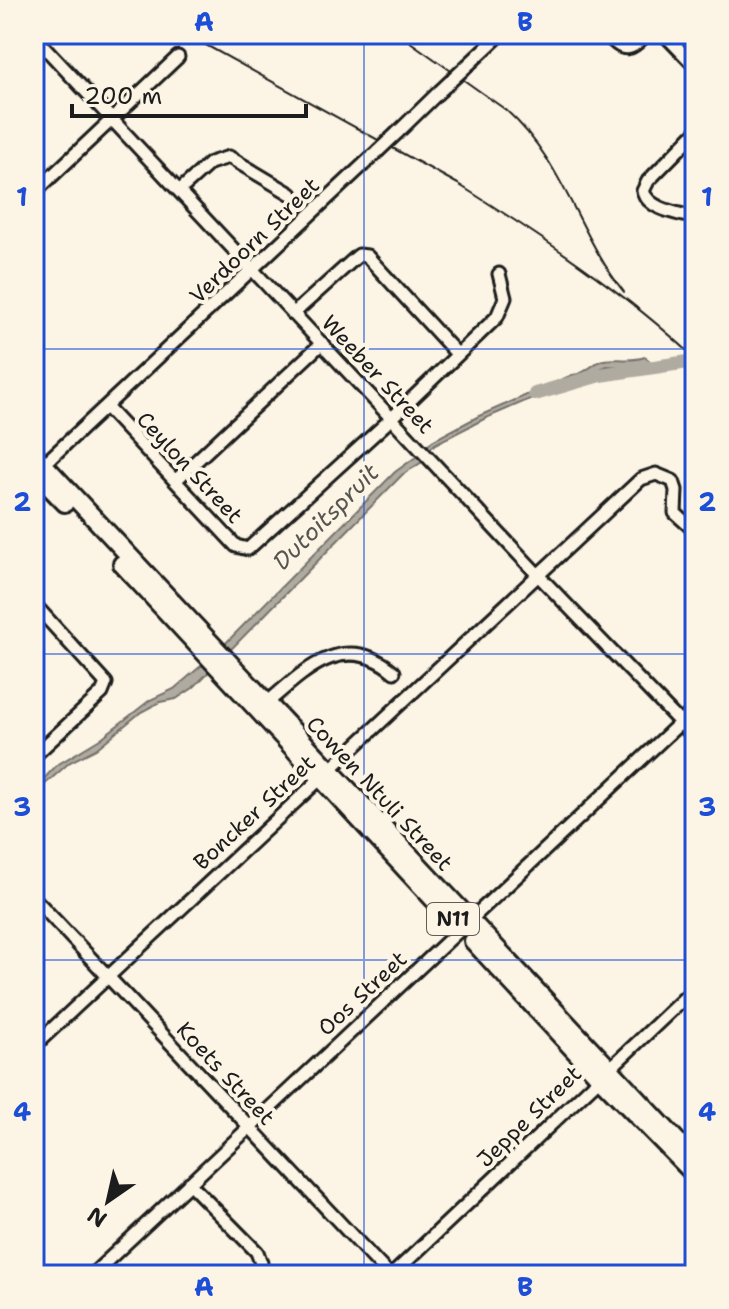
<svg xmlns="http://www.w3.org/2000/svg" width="729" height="1309" viewBox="0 0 729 1309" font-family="'Shantell Sans',sans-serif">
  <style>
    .water { fill: #b0aba1; stroke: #75726c; stroke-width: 2 }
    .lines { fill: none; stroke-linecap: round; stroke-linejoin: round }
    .river { stroke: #b0aba1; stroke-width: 14 }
    .minor-casing { stroke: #1c1c1c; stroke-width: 17 }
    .major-casing { stroke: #1c1c1c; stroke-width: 20 }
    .highway-casing { stroke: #1c1c1c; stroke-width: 22 }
    .minor { stroke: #fcf5e5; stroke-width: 11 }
    .major { stroke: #fcf5e5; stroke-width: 14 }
    .highway { stroke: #fcf5e5; stroke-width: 16 }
    .rail { stroke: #1c1c1c; stroke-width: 2 }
    .minor-bridge-casing { stroke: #1c1c1c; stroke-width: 17; stroke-linecap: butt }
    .minor-bridge { stroke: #fcf5e5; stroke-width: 11 }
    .grid { fill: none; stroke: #1d4ed8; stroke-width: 2; stroke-opacity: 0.55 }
    .labels { text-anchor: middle; stroke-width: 8; stroke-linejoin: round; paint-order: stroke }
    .shield { fill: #fcf5e5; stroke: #5f5d58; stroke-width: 2 }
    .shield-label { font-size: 20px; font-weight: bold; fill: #1c1c1c }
    .street-label { font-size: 22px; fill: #1c1c1c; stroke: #fcf5e5 }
    .water-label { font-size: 24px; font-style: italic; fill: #575551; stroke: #fcf5e5 }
    .neatline { fill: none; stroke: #1d4ed8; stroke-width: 3 }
    .grid-label { font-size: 26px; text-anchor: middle; font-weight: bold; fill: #1d4ed8 }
  </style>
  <rect width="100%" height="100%" fill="#fcf5e5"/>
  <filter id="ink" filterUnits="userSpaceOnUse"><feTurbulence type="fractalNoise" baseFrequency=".0125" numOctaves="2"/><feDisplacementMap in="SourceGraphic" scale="16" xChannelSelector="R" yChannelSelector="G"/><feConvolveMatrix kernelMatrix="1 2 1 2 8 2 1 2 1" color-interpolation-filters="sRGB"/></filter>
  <g filter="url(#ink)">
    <!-- water -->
    <path class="water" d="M 645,357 L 651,362 L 625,367 L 607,366 L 486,418 L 435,444 L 430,449 L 425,460 L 402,475 L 193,688 L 176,699 L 160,702 L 141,712 L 96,749 L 70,762 L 34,794 L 34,789 L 57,765 L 100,739 L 150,700 L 174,689 L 215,654 L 395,472 L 420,454 L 432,441 L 479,416 L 572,375 C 585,374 590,366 600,361 C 612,356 629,363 645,357 Z"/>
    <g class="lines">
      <!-- river -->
      <path class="river" d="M 535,394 L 600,375 L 695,361"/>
      <defs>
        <path id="minor" d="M 606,34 C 623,52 629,53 646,34
          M 664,34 L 695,66
          M 34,36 L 538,575 L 695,738
          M 469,64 L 501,34
          M 397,133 L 440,91
          M 695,133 L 648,181 L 643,191 C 649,210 678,213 695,218
          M 179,191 L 210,163 L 229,157 L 291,194
          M 34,193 L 178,57
          M 293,314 L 353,260 L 359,255 L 367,256 L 457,354
          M 106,407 L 236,546 L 248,549 L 392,418 L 497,317 L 505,298 L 499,274
          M 40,468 L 378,151
          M 175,481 L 322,343
          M 34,604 L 106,683 L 102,693 L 34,756
          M 266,704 C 305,670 344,630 394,672
          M 34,898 L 389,1275
          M 34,1046 L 641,479 L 656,474 L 673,481 L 676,490 L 675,513 L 695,531
          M 189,1183 L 257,1252 L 261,1263 L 259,1275
          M 92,1275 L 695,709
          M 392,1275 L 695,988"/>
        <path id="major" d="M 688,1275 L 695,1269"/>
        <path id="highway" d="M 34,454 L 695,1160
          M 34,471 L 65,503
          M 122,564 L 449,916
          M 473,941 L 599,1077 L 695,1175"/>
      </defs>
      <!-- minor casing -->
      <use href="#minor" class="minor-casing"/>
      <!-- major casing -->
      <use href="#major" class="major-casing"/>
      <!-- highway casing -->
      <use href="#highway" class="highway-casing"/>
      <!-- minor -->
      <use href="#minor" class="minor"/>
      <!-- major -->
      <use href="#major" class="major"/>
      <!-- highway -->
      <use href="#highway" class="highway"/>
      <!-- rail -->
      <path class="rail" d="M 186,34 L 458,184 C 539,235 625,292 695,358
        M 399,34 L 506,110 C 565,163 577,233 624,292"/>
      <defs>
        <path id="minor-bridge" d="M 440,91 L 469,64
          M 378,151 L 397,133"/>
      </defs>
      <!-- minor-bridge casing -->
      <use href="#minor-bridge" class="minor-bridge-casing"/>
      <!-- minor-bridge -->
      <use href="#minor-bridge" class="minor-bridge"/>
    </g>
  </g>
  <!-- grid -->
  <path class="grid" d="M 364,34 L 364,1275M 34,349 L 695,349M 34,654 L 695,654M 34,960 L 695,960"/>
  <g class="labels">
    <!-- shield labels -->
    <rect class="shield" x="427" y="903" width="52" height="32" rx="6"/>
    <g class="shield-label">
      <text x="453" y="926">N11</text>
    </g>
    <!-- street labels -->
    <g class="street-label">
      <text transform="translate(254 240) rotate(-44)" y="8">Verdoorn Street</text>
      <text transform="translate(378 374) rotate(47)" y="8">Weeber Street</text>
      <text transform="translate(190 467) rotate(47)" y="8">Ceylon Street</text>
      <text transform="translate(380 793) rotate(47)" y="8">Cowen Ntuli Street</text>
      <text transform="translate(254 812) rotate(-43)" y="8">Boncker Street</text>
      <text transform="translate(362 993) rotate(-43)" y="8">Oos Street</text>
      <text transform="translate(226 1073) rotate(47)" y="8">Koets Street</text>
      <text transform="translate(529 1116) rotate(-44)" y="8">Jeppe Street</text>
    </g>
    <!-- water labels -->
    <g class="water-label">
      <text transform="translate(326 517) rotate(-45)" y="8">Dutoitspruit</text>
    </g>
  </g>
  <!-- margin -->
  <rect width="729" height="1309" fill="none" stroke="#fcf5e5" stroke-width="88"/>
  <!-- north arrow -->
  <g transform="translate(108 1201) rotate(214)" stroke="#fcf5e5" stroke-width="6" paint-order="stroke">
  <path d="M0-6L14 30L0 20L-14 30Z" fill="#1c1c1c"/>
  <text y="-12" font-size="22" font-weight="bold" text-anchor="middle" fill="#1c1c1c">N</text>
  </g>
  <!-- scale -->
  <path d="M72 104v12h234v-12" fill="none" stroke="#1c1c1c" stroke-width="4"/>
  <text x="84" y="104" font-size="24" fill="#1c1c1c" stroke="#fcf5e5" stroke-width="6" paint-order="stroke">200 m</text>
  <rect x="44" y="44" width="641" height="1221" class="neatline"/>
  <g class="grid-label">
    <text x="204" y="31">A</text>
    <text x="525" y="31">B</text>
    <text x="22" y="206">1</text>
    <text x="707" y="206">1</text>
    <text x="22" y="511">2</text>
    <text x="707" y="511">2</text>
    <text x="22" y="816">3</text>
    <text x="707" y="816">3</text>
    <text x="22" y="1121">4</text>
    <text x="707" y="1121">4</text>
    <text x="204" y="1296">A</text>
    <text x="525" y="1296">B</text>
  </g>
</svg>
